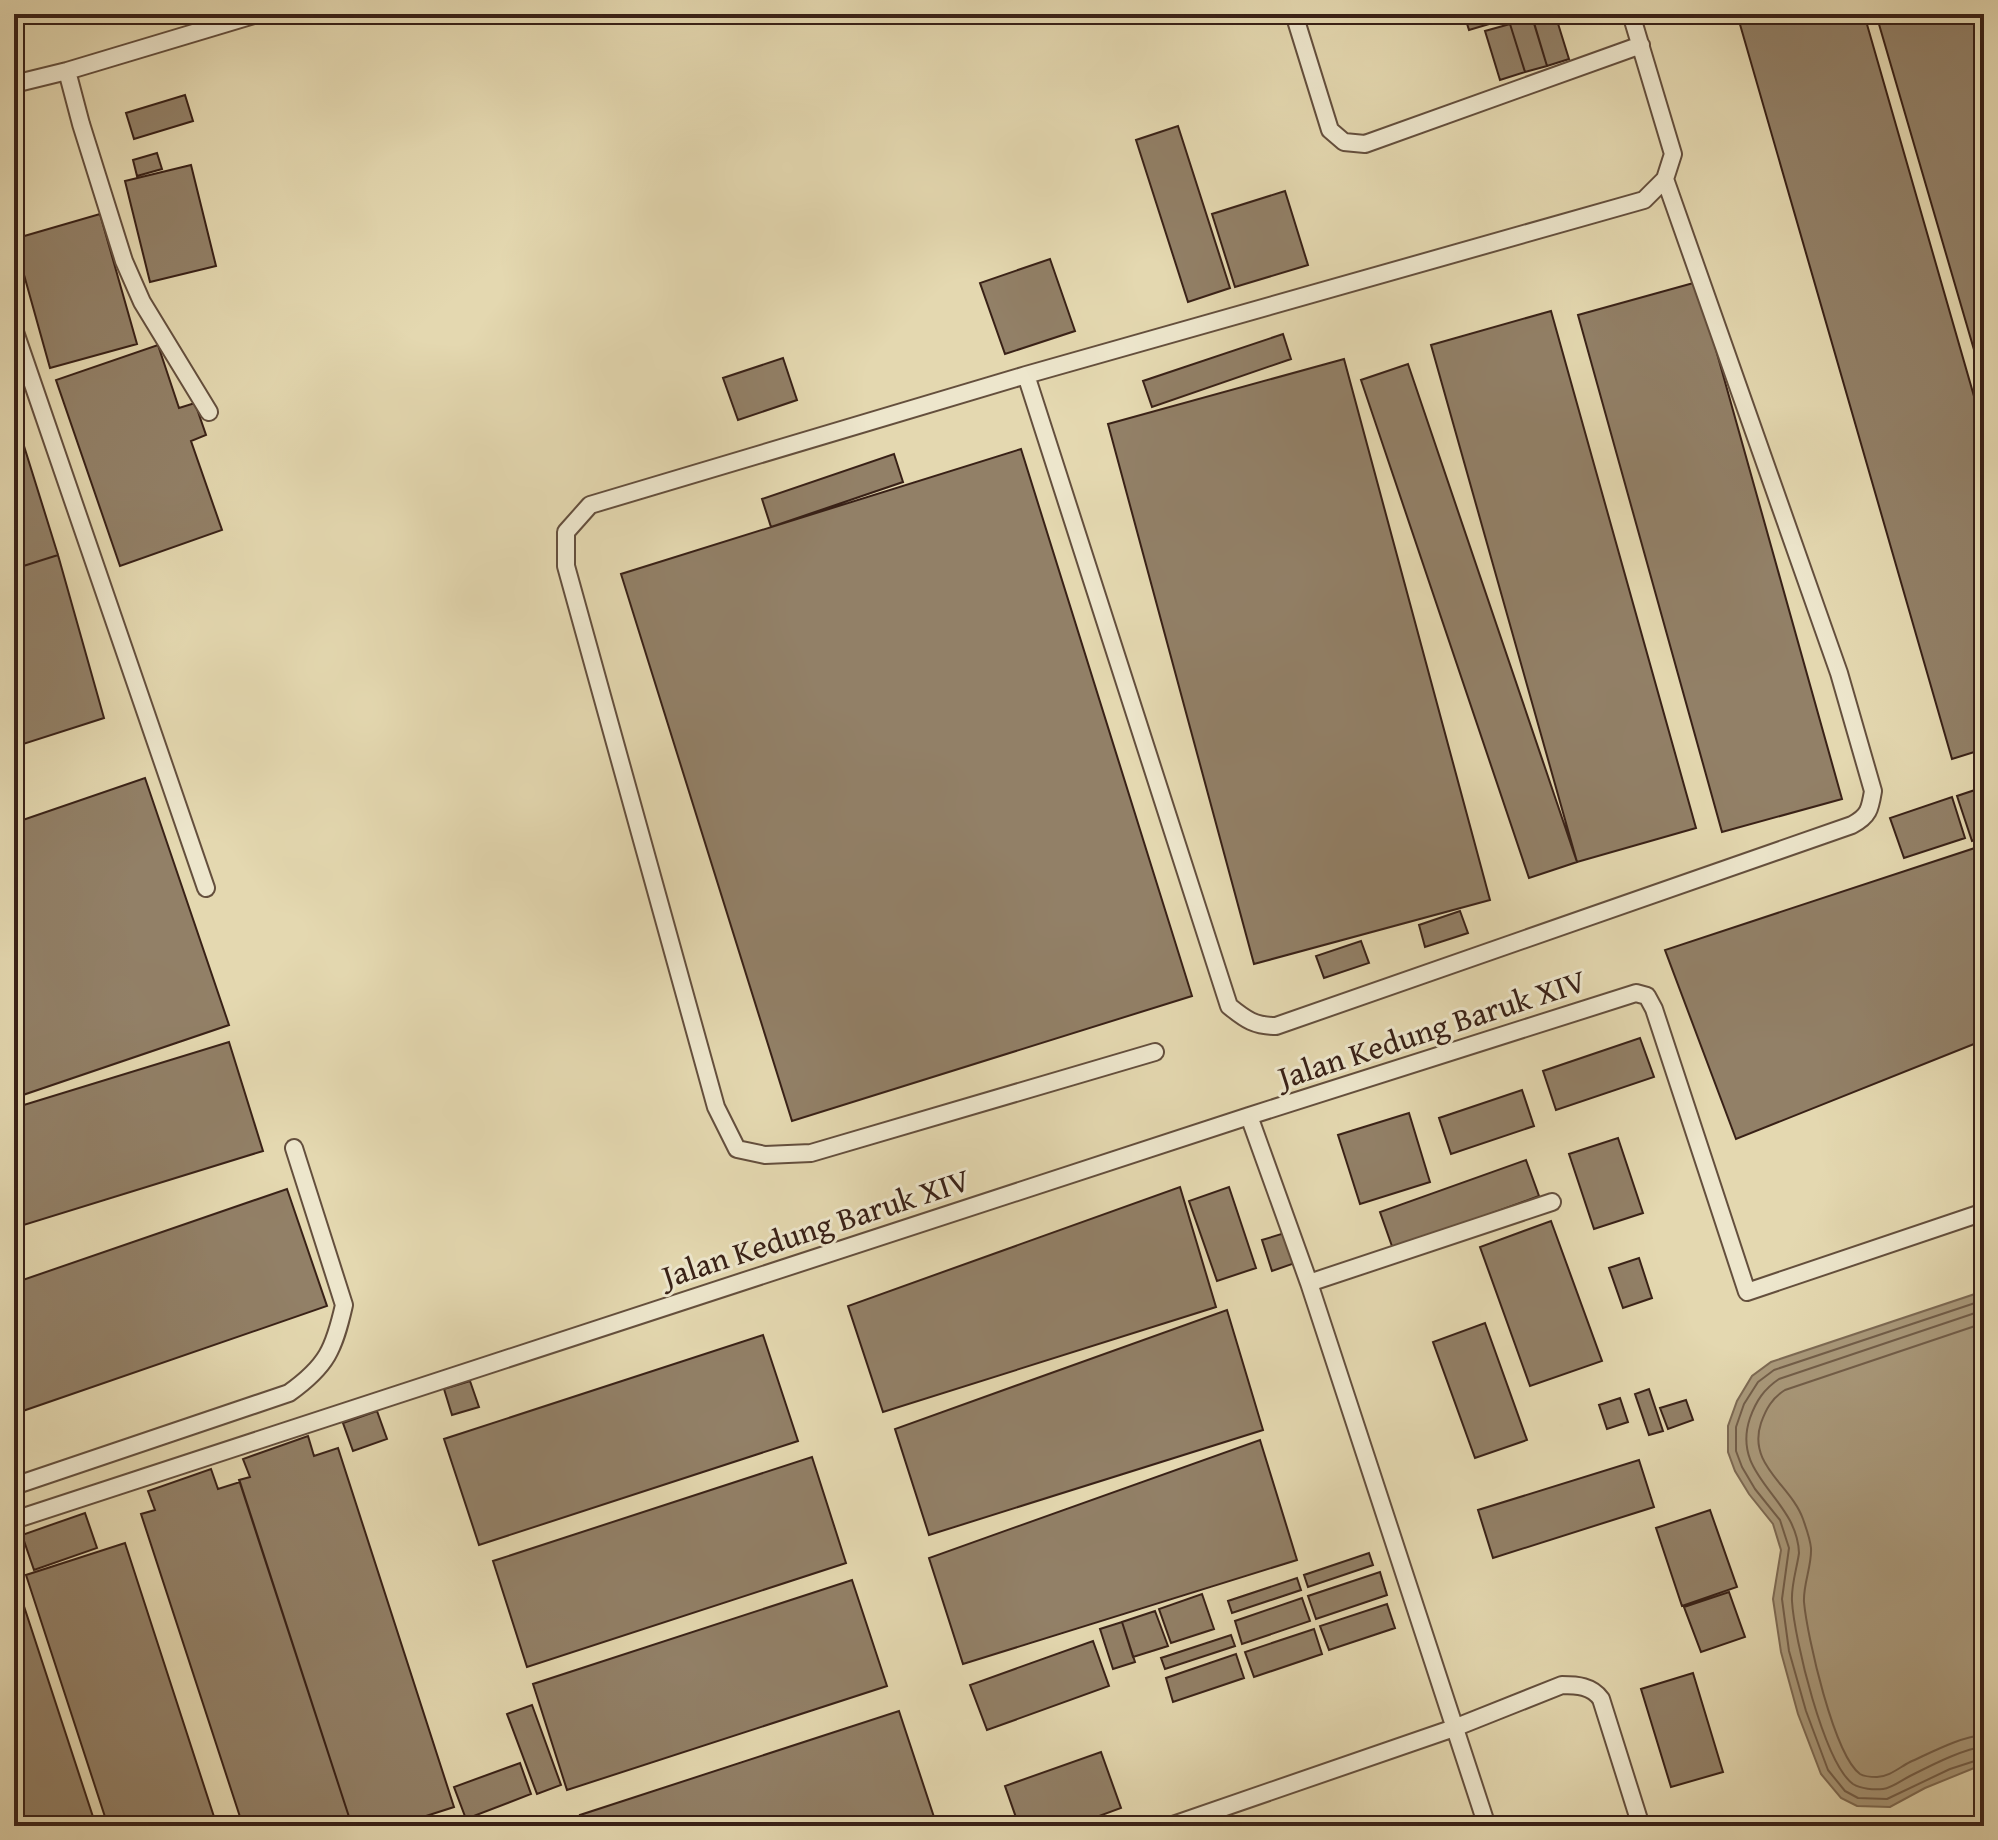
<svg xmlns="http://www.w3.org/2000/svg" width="1998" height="1840" viewBox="0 0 1998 1840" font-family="'Gentium Book Plus',serif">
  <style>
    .water { fill: #aa9a7c; stroke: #7d6a54; stroke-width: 2 }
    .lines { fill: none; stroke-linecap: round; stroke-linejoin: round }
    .shore { stroke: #725e4a; stroke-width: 2 }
    .building { fill: #928067; stroke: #392117; stroke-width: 2 }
    .lane-casing { stroke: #644f3d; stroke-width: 20 }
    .lane { stroke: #ede6cc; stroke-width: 16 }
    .labels { text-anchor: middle; stroke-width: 6; stroke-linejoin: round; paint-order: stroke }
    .street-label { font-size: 32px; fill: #392117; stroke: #ede6cc }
  </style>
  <rect width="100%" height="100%" fill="#e4d8b0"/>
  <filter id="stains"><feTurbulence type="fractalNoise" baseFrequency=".0025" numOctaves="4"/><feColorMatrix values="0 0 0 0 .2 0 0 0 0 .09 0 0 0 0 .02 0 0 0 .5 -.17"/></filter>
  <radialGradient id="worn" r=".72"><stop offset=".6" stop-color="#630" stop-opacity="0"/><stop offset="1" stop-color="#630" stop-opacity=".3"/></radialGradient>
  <!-- water -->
  <path class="water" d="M 1984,1291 L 1984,1764 L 1925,1788 L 1890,1807 L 1857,1806 L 1841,1798 L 1821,1774 L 1798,1714 L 1781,1652 L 1773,1599 L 1781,1550 L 1773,1524 L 1749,1494 L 1735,1471 L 1728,1452 L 1728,1426 L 1737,1401 L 1752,1376 L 1771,1362 Z"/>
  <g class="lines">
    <!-- shore -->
    <path class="shore" d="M 1984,1300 L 1774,1370 L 1758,1382 L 1744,1404 L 1736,1427 L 1736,1451 L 1742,1467 L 1755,1489 L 1780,1520 L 1789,1548 L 1782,1599 L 1789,1651 L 1806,1711 L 1828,1770 L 1845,1791 L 1858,1798 L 1887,1799 L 1950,1769 L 1984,1758
      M 1984,1310 L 1779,1379 C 1764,1389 1756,1401 1750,1418 C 1730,1477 1797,1497 1799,1553 C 1797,1568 1791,1585 1792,1601 C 1794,1638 1824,1763 1853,1784 C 1861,1789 1874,1790 1883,1789 C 1892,1788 1902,1780 1910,1776 C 1928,1767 1964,1748 1984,1747
      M 1984,1323 L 1785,1390 C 1772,1398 1766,1409 1761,1423 C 1747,1465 1791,1485 1803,1519 C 1806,1528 1810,1538 1811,1548 C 1812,1566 1803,1584 1804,1602 C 1807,1636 1834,1755 1860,1774 C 1865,1777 1871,1777 1877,1777 C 1889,1777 1900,1767 1910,1762 C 1930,1753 1962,1736 1984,1735"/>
  </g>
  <!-- building -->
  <path class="building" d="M 1464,14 L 1523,14 L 1469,30 Z
    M 1537,14 L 1555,14 L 1569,59 L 1547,66 L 1532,16 Z
    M 1737,14 L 1864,14 L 1984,431 L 1984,749 L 1952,759 Z
    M 1876,14 L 1980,14 L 1984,27 L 1984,384 Z
    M 1532,17 L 1547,66 L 1525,72 L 1510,24 Z
    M 1510,24 L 1525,72 L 1500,80 L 1485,31 Z
    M 185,95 L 193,121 L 134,139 L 126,113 Z
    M 1178,126 L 1230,288 L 1188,302 L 1136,140 Z
    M 157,153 L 162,169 L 137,176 L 133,160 Z
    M 191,165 L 216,266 L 150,282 L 125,181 Z
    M 1285,191 L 1308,265 L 1235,287 L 1212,214 Z
    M 100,214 L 137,344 L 50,368 L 14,239 Z
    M 1050,259 L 1075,331 L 1005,354 L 980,283 Z
    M 1697,282 L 1842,799 L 1722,832 L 1578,315 Z
    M 1551,311 L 1696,828 L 1577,862 L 1431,345 Z
    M 1283,334 L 1291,359 L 1152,407 L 1143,381 Z
    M 158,345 L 179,408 L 195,403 L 206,435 L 191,441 L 222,530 L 120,566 L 56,380 Z
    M 783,358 L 797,400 L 738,420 L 723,378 Z
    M 1344,359 L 1490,900 L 1254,964 L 1108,424 Z
    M 1408,364 L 1577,862 L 1529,878 L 1361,380 Z
    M 14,414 L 58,555 L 14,569 Z
    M 1021,449 L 1192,996 L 792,1121 L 621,574 Z
    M 894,454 L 903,482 L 771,527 L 762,499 Z
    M 58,555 L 104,718 L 14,747 L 14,569 Z
    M 145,778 L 229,1025 L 14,1098 L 14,823 Z
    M 1984,787 L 1984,837 L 1972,841 L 1957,796 Z
    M 1952,797 L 1965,838 L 1904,858 L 1890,818 Z
    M 1984,845 L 1984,1040 L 1736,1139 L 1665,950 Z
    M 1460,911 L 1468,933 L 1425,947 L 1419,925 Z
    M 1361,941 L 1369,963 L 1324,978 L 1316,956 Z
    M 1640,1038 L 1654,1077 L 1556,1110 L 1543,1071 Z
    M 229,1042 L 263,1151 L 14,1228 L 14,1108 Z
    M 1522,1090 L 1534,1126 L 1451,1154 L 1439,1118 Z
    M 1409,1113 L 1430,1182 L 1360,1204 L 1338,1135 Z
    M 1618,1138 L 1643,1213 L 1594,1229 L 1569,1154 Z
    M 1526,1160 L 1539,1196 L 1393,1249 L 1380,1212 Z
    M 1180,1187 L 1216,1307 L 883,1412 L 848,1306 Z
    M 1229,1187 L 1256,1268 L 1217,1281 L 1189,1201 Z
    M 287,1189 L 327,1306 L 14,1414 L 14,1283 Z
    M 1551,1221 L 1602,1361 L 1530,1386 L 1480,1247 Z
    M 1288,1232 L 1298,1262 L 1272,1271 L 1262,1240 Z
    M 1639,1258 L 1652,1298 L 1623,1308 L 1609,1268 Z
    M 1227,1310 L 1263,1430 L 929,1535 L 895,1429 Z
    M 1485,1323 L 1527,1440 L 1475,1458 L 1433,1342 Z
    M 763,1335 L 798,1441 L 479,1545 L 444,1439 Z
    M 470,1381 L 479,1407 L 452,1415 L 444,1389 Z
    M 1649,1389 L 1663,1431 L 1649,1435 L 1635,1394 Z
    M 1620,1398 L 1628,1422 L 1607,1429 L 1599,1405 Z
    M 1686,1400 L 1693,1420 L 1668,1429 L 1660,1408 Z
    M 377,1411 L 387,1439 L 353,1451 L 343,1423 Z
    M 308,1436 L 314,1456 L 338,1448 L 454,1807 L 395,1826 L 352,1826 L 239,1480 L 250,1477 L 243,1459 Z
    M 1260,1440 L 1297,1560 L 963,1664 L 929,1558 Z
    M 812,1457 L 846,1563 L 527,1667 L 493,1561 Z
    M 1639,1460 L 1654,1507 L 1493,1558 L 1478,1510 Z
    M 211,1469 L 218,1489 L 240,1482 L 352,1826 L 243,1826 L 141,1514 L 155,1510 L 148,1491 Z
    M 1710,1510 L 1737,1587 L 1682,1606 L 1656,1528 Z
    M 85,1513 L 97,1548 L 34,1570 L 22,1535 Z
    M 125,1543 L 217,1826 L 108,1826 L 26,1575 Z
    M 1369,1553 L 1373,1565 L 1308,1587 L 1304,1575 Z
    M 1380,1572 L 1387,1595 L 1316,1619 L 1308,1596 Z
    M 1297,1578 L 1301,1590 L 1232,1613 L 1228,1601 Z
    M 852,1580 L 887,1686 L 567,1790 L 533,1684 Z
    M 14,1585 L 17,1585 L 96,1826 L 14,1826 Z
    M 1729,1592 L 1745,1637 L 1701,1652 L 1684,1607 Z
    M 1202,1594 L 1214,1629 L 1171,1643 L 1159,1609 Z
    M 1302,1598 L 1310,1621 L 1242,1644 L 1235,1621 Z
    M 1387,1604 L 1395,1628 L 1329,1650 L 1320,1626 Z
    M 1155,1611 L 1168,1646 L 1133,1657 L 1122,1622 Z
    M 1122,1622 L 1135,1662 L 1113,1669 L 1100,1629 Z
    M 1314,1629 L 1322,1654 L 1254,1677 L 1245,1652 Z
    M 1231,1635 L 1235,1646 L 1165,1669 L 1161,1658 Z
    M 1093,1641 L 1109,1686 L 987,1730 L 970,1685 Z
    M 1236,1654 L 1244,1678 L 1173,1702 L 1166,1678 Z
    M 1693,1673 L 1723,1772 L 1671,1787 L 1641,1689 Z
    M 532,1705 L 561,1785 L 537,1794 L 507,1714 Z
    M 899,1711 L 934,1817 L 907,1826 L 584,1826 L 580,1815 Z
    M 1101,1752 L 1121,1808 L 1072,1826 L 1019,1826 L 1005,1786 Z
    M 520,1763 L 531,1794 L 466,1819 L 454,1787 Z"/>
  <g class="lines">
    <defs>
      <path id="lane" d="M 1294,14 L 1330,130 L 1344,142 L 1365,144 L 1641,45
        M 67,71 L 81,124 L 124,261 L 142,302 L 209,412
        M 14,84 L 67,71 L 257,14
        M 14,329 L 206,888
        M 1026,375 L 1229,1006 C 1246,1020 1255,1026 1276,1026 L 1852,825 C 1869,816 1870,809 1873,791 L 1839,673 L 1665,179
        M 1155,1052 L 811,1153 L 765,1155 L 737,1149 L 716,1107 L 566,566 L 566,532 L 590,505 L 1026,375 L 1644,200 L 1665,179 L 1673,154 L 1631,14
        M 1249,1116 L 1309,1283 L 1552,1202
        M 1309,1283 L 1487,1826
        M 14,1486 L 289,1393 C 327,1366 334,1349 344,1305 L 294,1148
        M 14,1520 L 1249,1116 L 1636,993 L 1647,996 L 1654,1009 L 1747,1292 L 1984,1212
        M 1170,1826 L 1454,1728 L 1562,1685 C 1577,1685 1592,1686 1601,1699 L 1641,1826"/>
    </defs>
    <!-- lane casing -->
    <use href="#lane" class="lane-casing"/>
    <!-- lane -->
    <use href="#lane" class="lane"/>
  </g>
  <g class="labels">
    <!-- street labels -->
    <g class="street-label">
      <text transform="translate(1432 1029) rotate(-18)" y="11">Jalan Kedung Baruk XIV</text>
      <text transform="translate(816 1228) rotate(-18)" y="11">Jalan Kedung Baruk XIV</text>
    </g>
  </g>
  <!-- margin -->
  <rect width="1998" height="1840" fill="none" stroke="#e4d8b0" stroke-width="48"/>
  <rect x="16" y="16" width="1966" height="1808" fill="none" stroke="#392117" stroke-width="4"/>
  <rect x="24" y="24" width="1950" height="1792" fill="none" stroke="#392117" stroke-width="2"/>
  <rect width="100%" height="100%" filter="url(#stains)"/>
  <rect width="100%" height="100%" fill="url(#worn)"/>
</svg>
